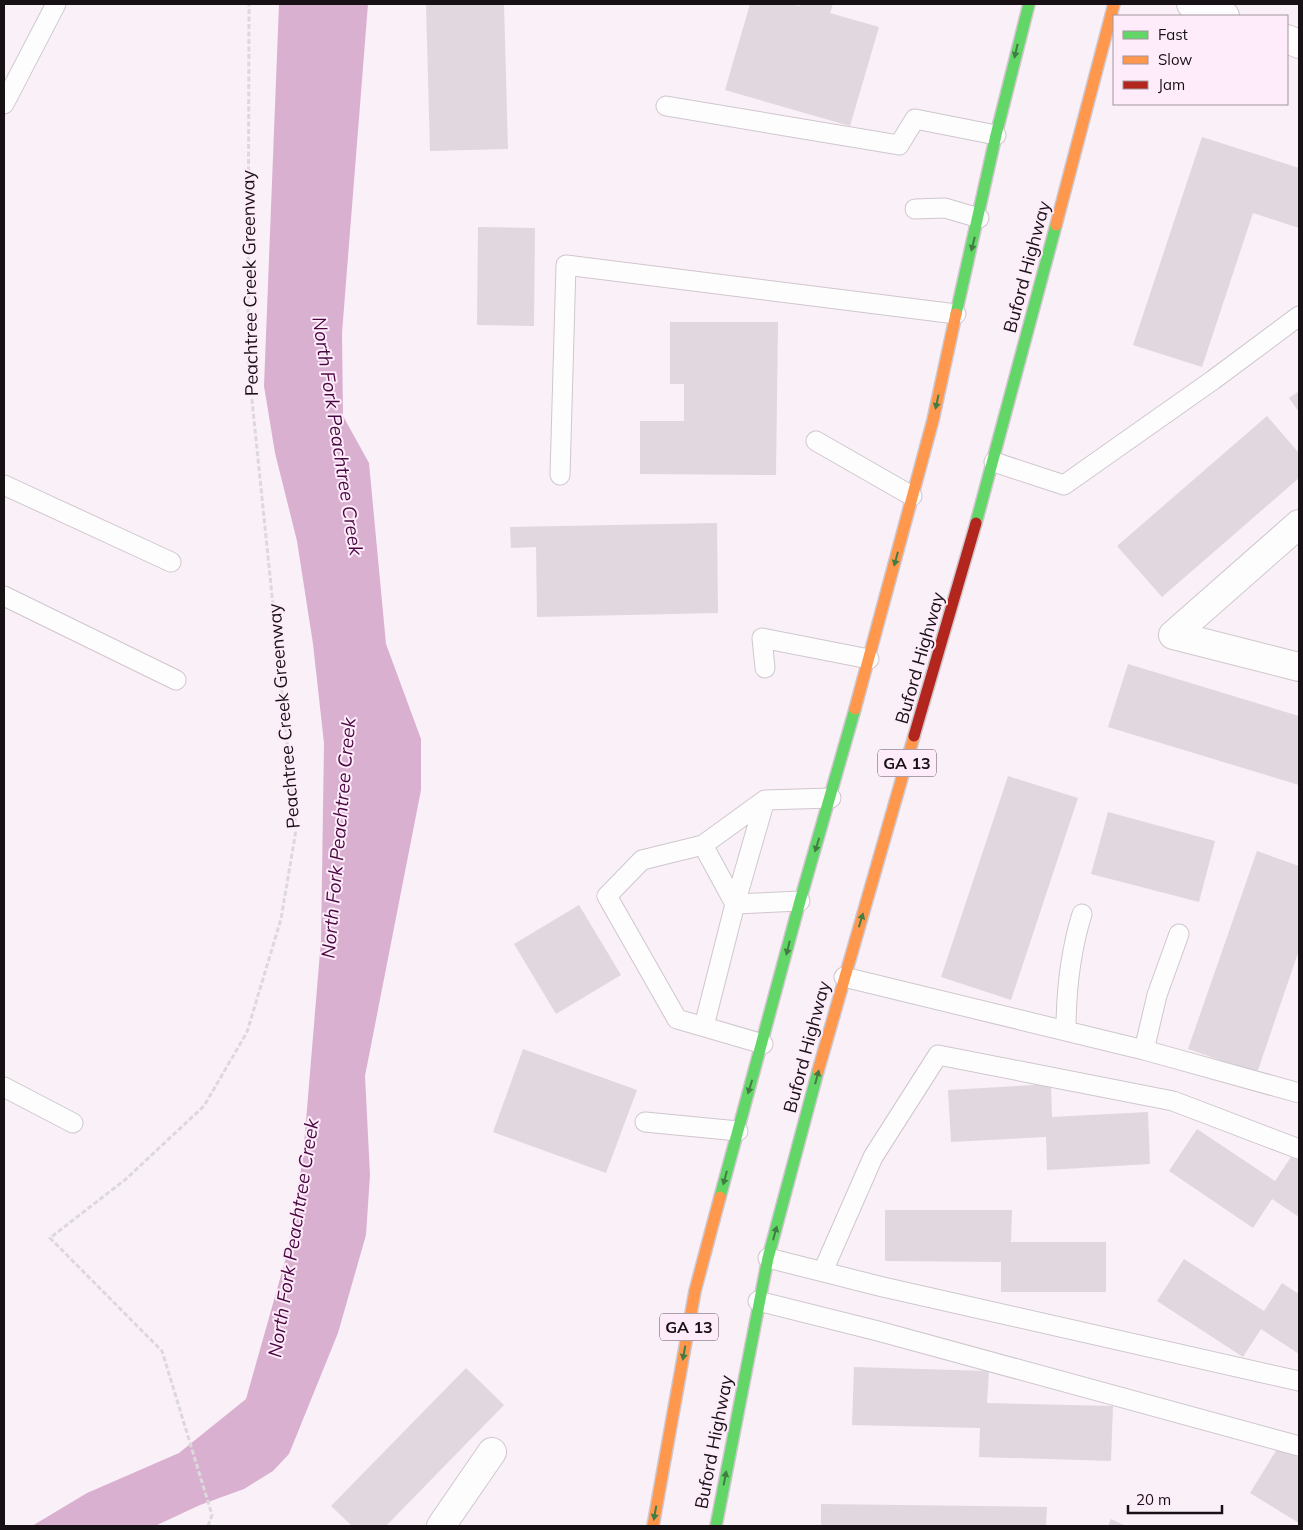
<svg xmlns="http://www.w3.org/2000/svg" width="1303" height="1530" viewBox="0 0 1303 1530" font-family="Mulish,sans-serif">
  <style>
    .water { fill: #dab0d1 }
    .building { fill: #e0d8de }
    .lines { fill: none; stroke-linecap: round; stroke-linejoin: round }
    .lane-casing { stroke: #cfc7cd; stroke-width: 21 }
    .street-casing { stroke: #cfc7cd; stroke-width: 30 }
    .fast-casing { stroke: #cfc7cd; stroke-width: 14 }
    .slow-casing { stroke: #cfc7cd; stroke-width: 14 }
    .jam-casing { stroke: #cfc7cd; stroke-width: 14 }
    .path { stroke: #dcd9db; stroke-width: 3; stroke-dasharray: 5 2.5; stroke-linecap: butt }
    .lane { stroke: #fefdfe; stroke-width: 19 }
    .street { stroke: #fefdfe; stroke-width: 28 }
    .fast { stroke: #63d668; stroke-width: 11 }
    .slow { stroke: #ff974d; stroke-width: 11 }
    .jam { stroke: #b3261e; stroke-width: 11 }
    .oneway { fill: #417d43 }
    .labels { text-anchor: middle; stroke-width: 4; stroke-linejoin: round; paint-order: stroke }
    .shield { fill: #feecfa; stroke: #5c525a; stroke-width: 1 }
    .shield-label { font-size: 16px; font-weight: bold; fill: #171015 }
    .street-label { font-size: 18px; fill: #171015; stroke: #feecfa }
    .water-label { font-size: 19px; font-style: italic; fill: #490641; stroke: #feecfa }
  </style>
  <rect width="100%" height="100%" fill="#faf0f8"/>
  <!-- water -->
  <path class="water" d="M 279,4 L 368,4 L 342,333 L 343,416 L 369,463 L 386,644 L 421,739 L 421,790 L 365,1076 L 370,1175 L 366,1235 L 338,1333 L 289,1454 L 273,1471 L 244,1489 L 200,1505 L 155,1526 L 32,1526 L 87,1493 L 179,1453 L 246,1399 L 287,1254 L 303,1157 L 321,940 L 324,743 L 313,644 L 297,541 L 275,453 L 264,386 Z"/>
  <!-- building -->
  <path class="building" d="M 426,4 L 504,4 L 508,149 L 430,151 Z
    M 750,4 L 790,4 L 799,6 L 800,4 L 833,4 L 830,13 L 879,27 L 850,126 L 725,90 Z
    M 1202,137 L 1299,168 L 1299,228 L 1253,213 L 1202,367 L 1133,345 Z
    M 478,227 L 535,228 L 534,326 L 477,325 Z
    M 670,322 L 778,322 L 776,475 L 640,474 L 640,421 L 684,421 L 684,384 L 670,384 Z
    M 1299,391 L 1299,412 L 1289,398 Z
    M 1267,416 L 1299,453 L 1299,478 L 1162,597 L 1117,546 Z
    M 717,523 L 718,613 L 537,617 L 536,547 L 511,548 L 510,527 Z
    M 1128,664 L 1299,716 L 1299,785 L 1108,727 Z
    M 1008,776 L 1078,798 L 1011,1000 L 941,977 Z
    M 1108,812 L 1215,841 L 1199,902 L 1091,874 Z
    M 1257,851 L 1299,866 L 1299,950 L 1257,1073 L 1188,1049 Z
    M 579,905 L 621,975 L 556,1014 L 514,944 Z
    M 523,1049 L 637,1090 L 606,1173 L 493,1132 Z
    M 1051,1084 L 1052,1117 L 1148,1112 L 1150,1164 L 1047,1170 L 1046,1137 L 951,1142 L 948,1090 Z
    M 1197,1129 L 1275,1181 L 1293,1154 L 1299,1158 L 1299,1217 L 1272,1199 L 1253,1228 L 1169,1171 Z
    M 885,1210 L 1012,1210 L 1011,1242 L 1106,1242 L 1106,1292 L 1001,1292 L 1001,1262 L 885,1261 Z
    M 1184,1259 L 1264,1311 L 1282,1283 L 1299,1294 L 1299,1354 L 1261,1329 L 1243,1357 L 1157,1301 Z
    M 854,1367 L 989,1371 L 987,1403 L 1113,1406 L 1111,1461 L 979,1457 L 980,1428 L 852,1425 Z
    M 466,1368 L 504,1405 L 386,1526 L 352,1526 L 331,1506 Z
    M 1279,1446 L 1299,1458 L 1299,1523 L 1250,1493 Z
    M 821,1504 L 1047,1507 L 1046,1526 L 821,1526 Z
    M 1111,1519 L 1126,1526 L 1108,1526 Z"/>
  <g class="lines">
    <defs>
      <path id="lane" d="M 4,104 L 56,4
        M 666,106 L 899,145 L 915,119 L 996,135
        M 915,209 L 945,208 L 979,218
        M 816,441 L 912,496
        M 994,462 L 1064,485 L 1213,380 L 1299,316
        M 560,475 L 566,265 L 956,314
        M 4,485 L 171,562
        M 4,596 L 176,680
        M 765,668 L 762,638 L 869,659
        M 703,845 L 642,860 L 607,896 L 677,1019 L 763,1044
        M 735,904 L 703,845 L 765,800 L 831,798
        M 735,904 L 800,901
        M 844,977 L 1144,1050 L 1299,1093
        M 704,1026 L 735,904 L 765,800
        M 1066,1031 C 1066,990 1070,953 1082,914
        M 1144,1050 L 1157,995 L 1179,934
        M 4,1087 L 73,1123
        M 645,1122 L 738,1131
        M 768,1258 L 883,1287 L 1299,1381
        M 823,1271 L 873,1157 L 938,1055 L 1173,1101 L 1299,1149
        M 758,1301 L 878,1331 L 1299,1446"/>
      <path id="street" d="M 1191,4 L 1225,16
        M 1287,39 L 1299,44
        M 1299,524 L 1173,635 L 1299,667
        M 441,1526 L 492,1452"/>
      <path id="fast" d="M 956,314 L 996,135 L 1029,4
        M 976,523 L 1056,225
        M 720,1197 L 800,901 L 855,709
        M 716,1526 L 768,1258 L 818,1071"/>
      <path id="slow" d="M 1056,225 L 1114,4
        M 855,709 L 933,420 L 956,314
        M 818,1071 L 914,736
        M 653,1526 L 695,1291 L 720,1197"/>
      <path id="jam" d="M 914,736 L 976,523"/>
    </defs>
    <!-- lane casing -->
    <use href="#lane" class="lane-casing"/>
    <!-- street casing -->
    <use href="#street" class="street-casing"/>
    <!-- fast casing -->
    <use href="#fast" class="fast-casing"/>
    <!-- slow casing -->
    <use href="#slow" class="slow-casing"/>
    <!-- jam casing -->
    <use href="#jam" class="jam-casing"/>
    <!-- path -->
    <path class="path" d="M 208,1526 L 212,1515 L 162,1351 L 50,1238 L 126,1179 L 204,1106 L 247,1032 L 281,919 L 296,830 L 248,361 L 249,4"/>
    <!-- lane -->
    <use href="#lane" class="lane"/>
    <!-- street -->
    <use href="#street" class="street"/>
    <!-- fast -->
    <use href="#fast" class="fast"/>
    <!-- slow -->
    <use href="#slow" class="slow"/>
    <!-- jam -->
    <use href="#jam" class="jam"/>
  </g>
  <!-- one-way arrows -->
  <defs><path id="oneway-solid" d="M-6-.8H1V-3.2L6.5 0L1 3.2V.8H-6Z" transform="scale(1.25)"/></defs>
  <g class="oneway">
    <use href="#oneway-solid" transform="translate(1016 51) rotate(103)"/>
    <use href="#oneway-solid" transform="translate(973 244) rotate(104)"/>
    <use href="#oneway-solid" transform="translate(937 402) rotate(102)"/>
    <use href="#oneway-solid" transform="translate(896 559) rotate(105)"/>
    <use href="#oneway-solid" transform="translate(817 845) rotate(107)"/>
    <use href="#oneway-solid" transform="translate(861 920) rotate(-73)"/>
    <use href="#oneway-solid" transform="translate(788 948) rotate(104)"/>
    <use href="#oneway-solid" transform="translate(817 1077) rotate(-75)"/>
    <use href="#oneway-solid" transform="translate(750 1087) rotate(107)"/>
    <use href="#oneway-solid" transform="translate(725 1178) rotate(105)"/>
    <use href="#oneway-solid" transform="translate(775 1233) rotate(-75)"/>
    <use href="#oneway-solid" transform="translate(684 1353) rotate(100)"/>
    <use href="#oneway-solid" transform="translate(725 1478) rotate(-79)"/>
    <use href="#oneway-solid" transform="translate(655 1513) rotate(100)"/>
  </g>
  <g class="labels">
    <!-- shield labels -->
    <g class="shield">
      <rect x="878" y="749.5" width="58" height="27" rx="4"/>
      <rect x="660" y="1313.5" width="58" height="27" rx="4"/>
    </g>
    <g class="shield-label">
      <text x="907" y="769">GA 13</text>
      <text x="689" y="1333">GA 13</text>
    </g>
    <!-- street labels -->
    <g class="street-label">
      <text transform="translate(1027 267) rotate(-75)" y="6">Buford Highway</text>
      <text transform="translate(250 283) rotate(-91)" y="6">Peachtree Creek Greenway</text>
      <text transform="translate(920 658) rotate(-74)" y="6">Buford Highway</text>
      <text transform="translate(284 716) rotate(-95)" y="6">Peachtree Creek Greenway</text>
      <text transform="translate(807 1047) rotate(-75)" y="6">Buford Highway</text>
      <text transform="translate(714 1442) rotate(-79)" y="6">Buford Highway</text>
    </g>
    <!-- water labels -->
    <g class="water-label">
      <text transform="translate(338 436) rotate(81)" y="7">North Fork Peachtree Creek</text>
      <text transform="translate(338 838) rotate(-85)" y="7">North Fork Peachtree Creek</text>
      <text transform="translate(293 1238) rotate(-81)" y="7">North Fork Peachtree Creek</text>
    </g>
  </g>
  <!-- border -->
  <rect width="1303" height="1530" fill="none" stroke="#171015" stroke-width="10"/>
  <!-- legend -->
  <rect x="1113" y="15" width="175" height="90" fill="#feecfa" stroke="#a2949e"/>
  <rect x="1123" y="31" width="25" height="8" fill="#63d668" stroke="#a2949e"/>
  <text x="1158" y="40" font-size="15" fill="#171015">Fast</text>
  <rect x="1123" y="56" width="25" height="8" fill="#ff974d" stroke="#a2949e"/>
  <text x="1158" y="65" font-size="15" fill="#171015">Slow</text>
  <rect x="1123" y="81" width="25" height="8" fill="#b3261e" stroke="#a2949e"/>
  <text x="1158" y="90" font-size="15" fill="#171015">Jam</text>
  <!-- scale -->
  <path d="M1128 1505v8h94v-8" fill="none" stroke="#171015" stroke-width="2.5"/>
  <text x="1136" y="1505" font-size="15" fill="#171015" stroke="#feecfa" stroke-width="4" paint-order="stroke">20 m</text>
</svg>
